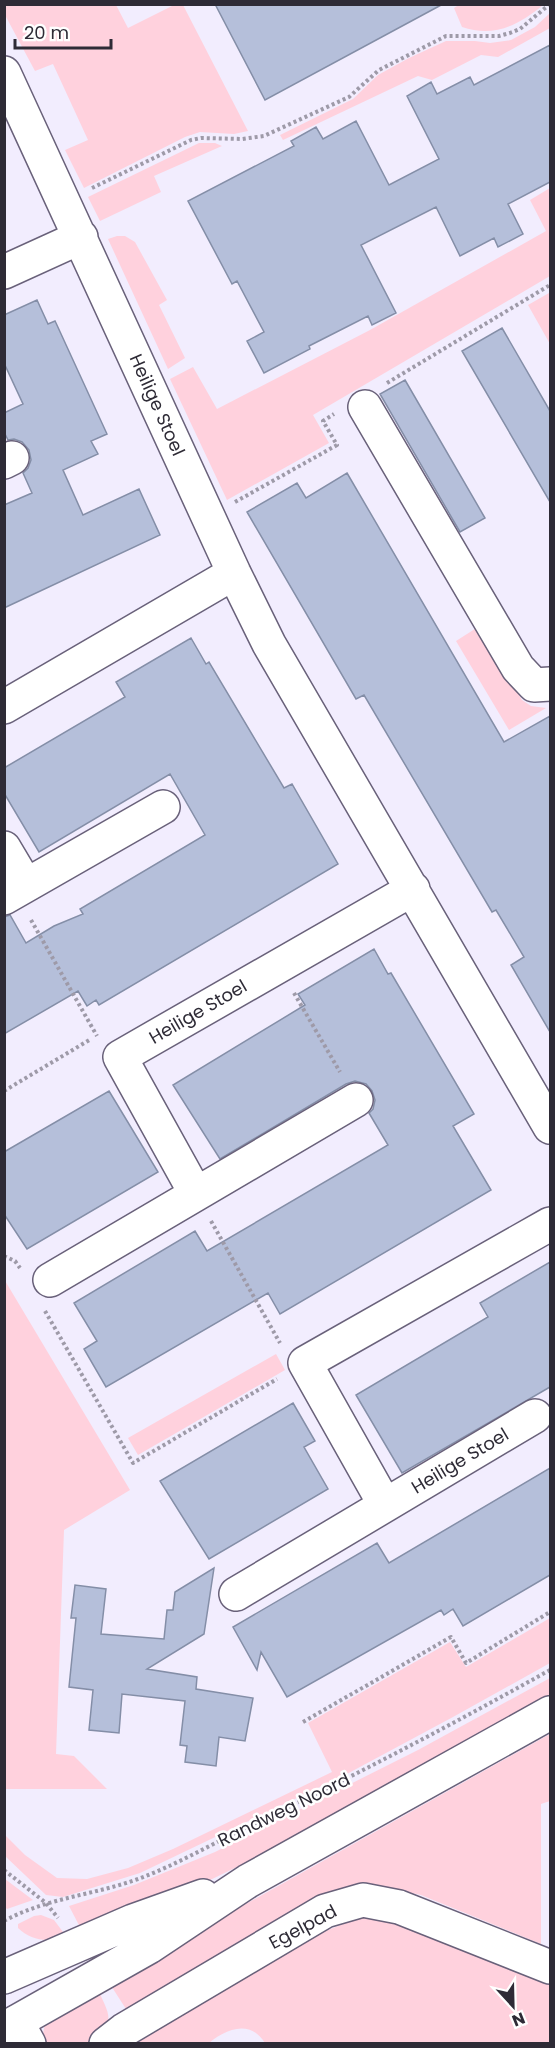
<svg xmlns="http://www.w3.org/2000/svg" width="555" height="2048" viewBox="0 0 555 2048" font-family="Poppins,sans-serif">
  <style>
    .green { fill: #ffd1dd }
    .building { fill: #b5bfda; stroke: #848ea7; stroke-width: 1.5 }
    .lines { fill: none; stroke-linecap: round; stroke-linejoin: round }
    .street-casing { stroke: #69617a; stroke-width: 36 }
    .secondary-casing { stroke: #69617a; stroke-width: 36 }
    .path { stroke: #9e9aa8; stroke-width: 4; stroke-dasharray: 3 3; stroke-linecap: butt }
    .street { stroke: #fff; stroke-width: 33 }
    .secondary { stroke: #fff; stroke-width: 33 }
    .labels { text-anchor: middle; stroke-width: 5; stroke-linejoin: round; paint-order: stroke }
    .street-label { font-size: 18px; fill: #2e2b36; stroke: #fff }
  </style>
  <rect width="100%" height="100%" fill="#f2edfe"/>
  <!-- green -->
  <path class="green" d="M 460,4 L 543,4 L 543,5 C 519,25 494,38 462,27 L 454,8 Z
    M 4,5 L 116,5 L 128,28 L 174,5 L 183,5 L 248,131 L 234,134 L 200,132 L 185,137 L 84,188 L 65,150 L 88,140 L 53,64 L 35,71 L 5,15 Z
    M 550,13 L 550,28 L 498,57 L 481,55 L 432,80 L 418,76 L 283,140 L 280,135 L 353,99 L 378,75 L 409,58 L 446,41 L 475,41 L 490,43 L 511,40 L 535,27 Z
    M 199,143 L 215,143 L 222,146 L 154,176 L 161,192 L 100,221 L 88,197 Z
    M 550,188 L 550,276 L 313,415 L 329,443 L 227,500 L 170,379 L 193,367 L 217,409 L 370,330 L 546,231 L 530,200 Z
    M 117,236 L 125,236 L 135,242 L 167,300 L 159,305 L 185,358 L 168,369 L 108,239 Z
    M 549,293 L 550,296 L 550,344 L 528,305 Z
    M 478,627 L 522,700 L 531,706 L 546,708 L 509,730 L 456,641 Z
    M 4,1279 L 130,1490 L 64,1530 L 56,1754 L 74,1756 L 107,1789 L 5,1789 Z
    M 276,1354 L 285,1370 L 138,1455 L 128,1438 Z
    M 550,1618 L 550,1663 L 453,1717 L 345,1775 L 140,1873 L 63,1897 L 46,1895 L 5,1856 L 5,1835 L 25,1855 L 57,1878 L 87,1879 L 128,1868 L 173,1849 L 332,1772 L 308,1723 L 450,1642 L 466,1667 Z
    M 550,1678 L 550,1694 L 339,1813 L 247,1862 L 204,1883 L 82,1931 L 69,1906 L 134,1885 L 215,1852 L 418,1750 Z
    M 550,1734 L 550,1801 L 541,1804 L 541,1944 L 421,1895 L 393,1889 L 370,1890 L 138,2012 L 126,2009 L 108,1981 Z
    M 5,1879 L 33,1900 L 7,1909 L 5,1907 Z
    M 387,1912 L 550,1973 L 550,2043 L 265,2043 C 250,2019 226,2029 209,2043 L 127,2044 L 318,1934 L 361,1917 Z
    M 41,1915 L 54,1920 L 66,1936 C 50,1943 31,1941 18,1928 L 18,1924 L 34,1916 Z
    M 97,1987 C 110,2018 117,2019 89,2043 L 46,2043 L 43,2034 L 45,2023 Z"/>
  <!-- building -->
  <path class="building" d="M 215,4 L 443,4 L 265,100 Z
    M 550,45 L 550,182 L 508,204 L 523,234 L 498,247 L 494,238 L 460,256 L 436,207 L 361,245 L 396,313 L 372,325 L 368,316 L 309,346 L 310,349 L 264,373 L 247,341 L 264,332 L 237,281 L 232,284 L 188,201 L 294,146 L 291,141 L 316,127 L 323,139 L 356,121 L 389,185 L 439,159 L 407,96 L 431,82 L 437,94 L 470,77 L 474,85 Z
    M 37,300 L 48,324 L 55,321 L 56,323 L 107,434 L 91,441 L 98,454 L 63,470 L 83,515 L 139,489 L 160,535 L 4,608 L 4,505 L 32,493 L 23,473 L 28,468 L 31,460 L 29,450 L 22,442 L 14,439 L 8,440 L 4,432 L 4,413 L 23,404 L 4,363 L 4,315 Z
    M 502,328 L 550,411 L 550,502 L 462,351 Z
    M 405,380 L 485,518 L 460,532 L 380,394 Z
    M 347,473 L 504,742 L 550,716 L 550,1032 L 511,965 L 524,957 L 496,910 L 492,912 L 364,695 L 356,699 L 247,512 L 297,483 L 306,498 Z
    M 191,638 L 206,664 L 209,662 L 284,788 L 292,784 L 338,864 L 99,1005 L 96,1000 L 87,1006 L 78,991 L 4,1034 L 4,917 L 10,915 L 26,943 L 54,926 L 83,914 L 80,909 L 205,835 L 170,774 L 39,852 L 4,793 L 4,768 L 125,697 L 116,682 Z
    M 374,949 L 388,974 L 391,973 L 474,1114 L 453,1126 L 491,1190 L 280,1314 L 268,1293 L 106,1387 L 84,1349 L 97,1341 L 74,1303 L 195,1231 L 207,1251 L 388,1145 L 369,1113 L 373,1109 L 375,1100 L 372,1091 L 366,1084 L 355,1081 L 346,1084 L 220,1159 L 173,1085 L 305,1005 L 298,994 Z
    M 109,1091 L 158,1172 L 27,1249 L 4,1214 L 4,1152 Z
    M 550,1262 L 550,1387 L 402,1473 L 356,1395 L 488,1317 L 480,1303 Z
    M 293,1403 L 315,1441 L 304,1447 L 328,1489 L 209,1559 L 160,1481 Z
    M 550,1468 L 550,1575 L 463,1626 L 453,1609 L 444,1615 L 441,1610 L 287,1697 L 261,1652 L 257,1670 L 233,1627 L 377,1543 L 389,1563 Z
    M 214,1568 L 204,1634 L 147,1669 L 197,1677 L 196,1689 L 253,1698 L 245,1741 L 219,1737 L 216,1766 L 185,1762 L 187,1746 L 180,1745 L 185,1701 L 122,1694 L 119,1733 L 89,1730 L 93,1690 L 69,1687 L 76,1618 L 71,1618 L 75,1585 L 106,1589 L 101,1634 L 164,1639 L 167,1610 L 173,1610 L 175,1592 Z"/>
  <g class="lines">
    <defs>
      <path id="street" d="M 4,73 L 234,573 L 269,644 L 550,1127
        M 4,272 L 81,237
        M 365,407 L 518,668 L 534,685 L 550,684
        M 4,462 L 12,458
        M 4,707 L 234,573
        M 4,848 L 26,885
        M 4,898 L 163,807
        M 196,1194 L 120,1057 L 413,889
        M 50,1280 L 356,1100
        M 385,1505 L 305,1363 L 550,1224
        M 236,1594 L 535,1416
        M 17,2022 L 29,2044
        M 106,2044 L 124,2030 L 325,1911 L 363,1900 L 399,1907 L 550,1967"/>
      <path id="secondary" d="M 4,1977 L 133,1921 L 203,1896
        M 4,2029 L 149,1947 L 248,1881 L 550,1713"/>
    </defs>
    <!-- street casing -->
    <use href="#street" class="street-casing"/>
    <!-- secondary casing -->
    <use href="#secondary" class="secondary-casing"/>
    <!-- path -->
    <path class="path" d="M 92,188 L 191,140 L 201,138 L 242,139 L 264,136 L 349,97 L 379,70 L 446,36 L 499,36 L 510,33 L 520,29 L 550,4
      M 387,383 L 550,285
      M 235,502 L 337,445 L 323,421 L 334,414
      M 31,920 L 97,1036
      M 294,993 L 340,1072
      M 4,1091 L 91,1039
      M 211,1221 L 280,1343
      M 4,1256 L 15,1261 L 20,1268
      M 45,1311 L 133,1463 L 277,1379
      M 303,1722 L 451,1637 L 466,1663 L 550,1612
      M 4,1870 L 46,1903 L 58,1918
      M 4,1921 C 46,1898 94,1895 138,1879 C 176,1865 212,1844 249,1826 C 351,1778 451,1725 550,1670"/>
    <!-- street -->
    <use href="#street" class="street"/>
    <!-- secondary -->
    <use href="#secondary" class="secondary"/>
  </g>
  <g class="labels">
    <!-- street labels -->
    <g class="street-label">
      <text transform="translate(157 405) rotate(66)" y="6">Heilige Stoel</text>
      <text transform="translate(198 1012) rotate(-30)" y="6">Heilige Stoel</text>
      <text transform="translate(460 1461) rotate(-31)" y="6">Heilige Stoel</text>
      <text transform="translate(284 1810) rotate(-26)" y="6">Randweg Noord</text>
      <text transform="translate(303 1927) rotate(-28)" y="6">Egelpad</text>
    </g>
  </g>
  <!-- border -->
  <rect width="555" height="2048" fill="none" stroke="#2e2b36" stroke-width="12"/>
  <!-- north arrow -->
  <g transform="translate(513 2006) rotate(158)" stroke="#ffffff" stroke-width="4.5" paint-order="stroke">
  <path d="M0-4.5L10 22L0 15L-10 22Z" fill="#2e2b36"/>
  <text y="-9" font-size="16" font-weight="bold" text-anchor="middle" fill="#2e2b36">N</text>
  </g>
  <!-- scale -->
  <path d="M15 39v9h96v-9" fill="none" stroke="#2e2b36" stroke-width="3"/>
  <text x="24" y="39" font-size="18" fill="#2e2b36" stroke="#ffffff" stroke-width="4.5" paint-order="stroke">20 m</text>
</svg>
